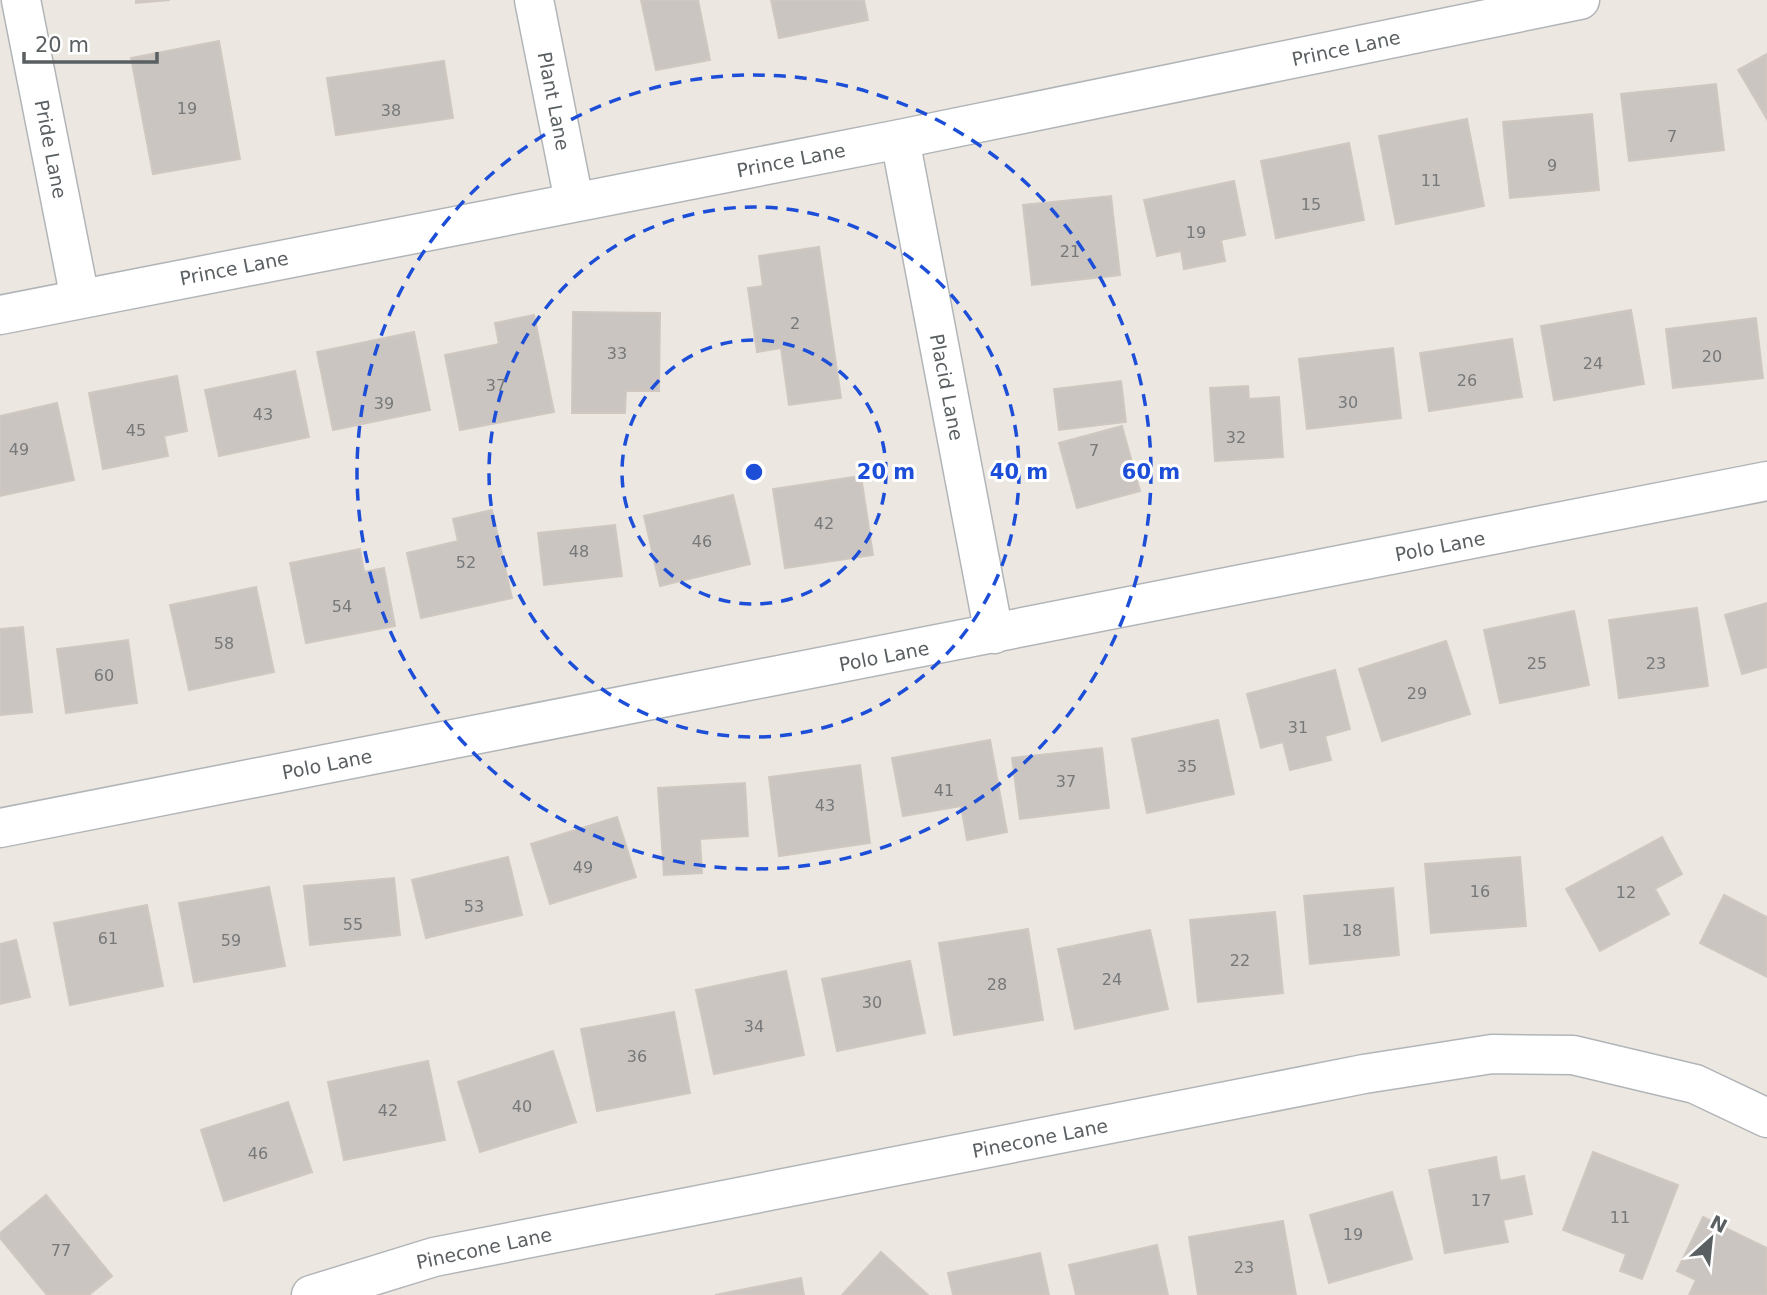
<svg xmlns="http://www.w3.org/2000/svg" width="1767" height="1295" viewBox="0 0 1767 1295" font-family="'DejaVu Sans',sans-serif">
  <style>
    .building { fill: #cac5c1; stroke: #d0c8c0; stroke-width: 2 }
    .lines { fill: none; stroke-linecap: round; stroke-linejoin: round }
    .minor-casing { stroke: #b2b5b8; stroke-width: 41 }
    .minor { stroke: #fff; stroke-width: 38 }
    .ring { fill: none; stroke: #1d4ed8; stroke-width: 3.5; stroke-dasharray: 12 9 }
    .labels { text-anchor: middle; stroke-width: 6; stroke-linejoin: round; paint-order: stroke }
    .number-label { font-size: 16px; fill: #76787a }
    .street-label { font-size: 19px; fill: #5a5f62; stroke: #fff }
    .centre { fill: #1d4ed8; stroke: #fff; stroke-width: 3.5 }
    .ring-label { font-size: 21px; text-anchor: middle; font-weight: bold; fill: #1d4ed8; stroke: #fff; stroke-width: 6; stroke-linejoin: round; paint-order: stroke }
  </style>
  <rect width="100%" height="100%" fill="#ece8e1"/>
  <!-- building -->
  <path class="building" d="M 136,0 L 170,0 L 136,3 Z
    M 641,0 L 698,0 L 710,60 L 656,70 Z
    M 771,0 L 864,0 L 868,20 L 779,38 Z
    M 219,41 L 240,159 L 153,174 L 131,58 Z
    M 1767,54 L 1767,119 L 1738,70 Z
    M 444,61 L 453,118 L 336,135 L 327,78 Z
    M 1716,84 L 1724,150 L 1629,161 L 1621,94 Z
    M 1592,114 L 1599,190 L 1510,198 L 1503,122 Z
    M 1467,119 L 1484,206 L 1396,224 L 1379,136 Z
    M 1349,143 L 1364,220 L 1276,238 L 1261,161 Z
    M 1234,181 L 1245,235 L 1221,240 L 1225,261 L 1184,269 L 1181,251 L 1157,256 L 1144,200 Z
    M 1111,196 L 1120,275 L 1032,285 L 1023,205 Z
    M 819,247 L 841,398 L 789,405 L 781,348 L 757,352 L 748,288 L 763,286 L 759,256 Z
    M 1631,310 L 1644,384 L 1554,400 L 1541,326 Z
    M 573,312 L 660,313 L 659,391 L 626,391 L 625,413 L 572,413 Z
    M 534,315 L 554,412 L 460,430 L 445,355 L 499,344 L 495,323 Z
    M 1756,318 L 1763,378 L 1673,388 L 1666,329 Z
    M 414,332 L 430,410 L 333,430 L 317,352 Z
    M 1512,339 L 1522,397 L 1429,411 L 1420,353 Z
    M 1393,348 L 1401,418 L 1307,429 L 1299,359 Z
    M 295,371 L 309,437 L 219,456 L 205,390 Z
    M 177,376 L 187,431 L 164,436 L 168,456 L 103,469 L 89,393 Z
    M 1121,381 L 1126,422 L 1059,430 L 1054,389 Z
    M 1248,386 L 1249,399 L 1279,397 L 1283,457 L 1215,461 L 1210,388 Z
    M 57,403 L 74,480 L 0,496 L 0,416 Z
    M 1122,426 L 1140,491 L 1077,508 L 1059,443 Z
    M 861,476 L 873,555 L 785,568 L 773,489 Z
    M 733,495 L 750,564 L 660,586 L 644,516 Z
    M 492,510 L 512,598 L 421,618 L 407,553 L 458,541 L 453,519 Z
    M 615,525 L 622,576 L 544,585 L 538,533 Z
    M 360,549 L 364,572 L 384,568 L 395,626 L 306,643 L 290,563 Z
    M 256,587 L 274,672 L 189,690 L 170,605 Z
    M 1767,603 L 1767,667 L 1742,674 L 1725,615 Z
    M 1697,608 L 1708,686 L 1619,698 L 1609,620 Z
    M 1574,611 L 1589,685 L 1500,703 L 1484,630 Z
    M 23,627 L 32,712 L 0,715 L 0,629 Z
    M 128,640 L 137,703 L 66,713 L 57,649 Z
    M 1446,641 L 1470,714 L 1382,741 L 1359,669 Z
    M 1335,670 L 1350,729 L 1325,736 L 1331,760 L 1290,770 L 1283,742 L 1261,748 L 1247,694 Z
    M 1218,720 L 1234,794 L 1147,813 L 1132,739 Z
    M 990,740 L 1007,832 L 967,840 L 961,806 L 903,816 L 892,758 Z
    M 1102,748 L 1109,808 L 1020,819 L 1012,758 Z
    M 860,765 L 870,843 L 779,856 L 769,777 Z
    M 745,783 L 748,836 L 700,839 L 702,873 L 664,875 L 658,788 Z
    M 617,817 L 636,877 L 550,904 L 531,844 Z
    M 1662,837 L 1682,874 L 1655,889 L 1669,914 L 1600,951 L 1566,889 Z
    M 508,857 L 522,915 L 426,938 L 412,880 Z
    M 1520,857 L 1526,926 L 1431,933 L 1425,864 Z
    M 394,878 L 400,935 L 310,945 L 304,886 Z
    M 269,887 L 285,966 L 194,982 L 179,903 Z
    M 1393,888 L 1399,955 L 1310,964 L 1304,896 Z
    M 1724,895 L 1767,917 L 1767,977 L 1700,943 Z
    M 147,905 L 163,986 L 70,1005 L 54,923 Z
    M 1275,912 L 1283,993 L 1198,1002 L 1190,920 Z
    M 1028,929 L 1043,1020 L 954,1035 L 939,943 Z
    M 1150,930 L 1168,1009 L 1075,1029 L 1058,949 Z
    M 16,940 L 30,997 L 0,1004 L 0,944 Z
    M 910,961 L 925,1033 L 837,1051 L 822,979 Z
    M 786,971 L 804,1055 L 714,1074 L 696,990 Z
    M 674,1012 L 690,1093 L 597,1111 L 581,1029 Z
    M 553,1051 L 576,1122 L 480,1152 L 458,1082 Z
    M 428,1061 L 445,1140 L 344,1160 L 328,1082 Z
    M 288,1102 L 312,1172 L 224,1201 L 201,1130 Z
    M 1593,1152 L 1678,1185 L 1642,1279 L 1620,1271 L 1626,1254 L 1563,1230 Z
    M 1496,1157 L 1500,1181 L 1524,1176 L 1532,1214 L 1503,1220 L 1508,1242 L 1445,1253 L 1429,1170 Z
    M 1392,1192 L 1412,1259 L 1329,1283 L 1310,1215 Z
    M 46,1195 L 112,1276 L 89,1295 L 47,1295 L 0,1238 L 0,1233 Z
    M 1703,1217 L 1767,1248 L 1767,1295 L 1689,1295 L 1696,1280 L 1677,1271 Z
    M 1283,1221 L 1296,1295 L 1198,1295 L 1189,1237 Z
    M 1157,1245 L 1168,1295 L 1076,1295 L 1069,1265 Z
    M 881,1252 L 928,1295 L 842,1295 Z
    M 1040,1253 L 1049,1295 L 953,1295 L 948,1273 Z
    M 801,1278 L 804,1295 L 715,1295 Z"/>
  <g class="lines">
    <defs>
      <path id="minor" d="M 21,0 L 80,299
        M 534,0 L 574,201
        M 900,139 L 994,634
        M 0,315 L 900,139 L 1580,0
        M 0,828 L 1767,481
        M 311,1295 L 434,1257 L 1364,1074 L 1492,1054 L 1573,1055 L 1695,1084 L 1767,1118"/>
    </defs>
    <!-- minor casing -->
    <use href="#minor" class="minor-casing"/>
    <!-- minor -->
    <use href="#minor" class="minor"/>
  </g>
  <!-- distance rings -->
  <g class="ring">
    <circle cx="754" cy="472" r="132"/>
    <circle cx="754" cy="472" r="265"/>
    <circle cx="754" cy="472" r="397"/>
  </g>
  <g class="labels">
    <!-- number labels -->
    <g class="number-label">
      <text x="187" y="114">19</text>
      <text x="391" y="116">38</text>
      <text x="1672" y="142">7</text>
      <text x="1552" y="171">9</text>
      <text x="1431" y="186">11</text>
      <text x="1311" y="210">15</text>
      <text x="1196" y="238">19</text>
      <text x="1070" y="257">21</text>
      <text x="795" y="329">2</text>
      <text x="617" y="359">33</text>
      <text x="1712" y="362">20</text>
      <text x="1593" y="369">24</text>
      <text x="1467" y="386">26</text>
      <text x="496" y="391">37</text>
      <text x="1348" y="408">30</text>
      <text x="384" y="409">39</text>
      <text x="263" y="420">43</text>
      <text x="136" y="436">45</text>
      <text x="1236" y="443">32</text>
      <text x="19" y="455">49</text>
      <text x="1094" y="456">7</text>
      <text x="824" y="529">42</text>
      <text x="702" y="547">46</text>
      <text x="579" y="557">48</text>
      <text x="466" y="568">52</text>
      <text x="342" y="612">54</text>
      <text x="224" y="649">58</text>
      <text x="1537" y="669">25</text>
      <text x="1656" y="669">23</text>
      <text x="104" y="681">60</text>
      <text x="1417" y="699">29</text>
      <text x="1298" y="733">31</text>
      <text x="1187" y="772">35</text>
      <text x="1066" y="787">37</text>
      <text x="944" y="796">41</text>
      <text x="825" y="811">43</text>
      <text x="583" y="873">49</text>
      <text x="1480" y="897">16</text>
      <text x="1626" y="898">12</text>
      <text x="474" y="912">53</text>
      <text x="353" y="930">55</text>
      <text x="1352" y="936">18</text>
      <text x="108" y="944">61</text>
      <text x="231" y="946">59</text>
      <text x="1240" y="966">22</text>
      <text x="1112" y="985">24</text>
      <text x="997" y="990">28</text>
      <text x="872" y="1008">30</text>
      <text x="754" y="1032">34</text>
      <text x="637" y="1062">36</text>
      <text x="522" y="1112">40</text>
      <text x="388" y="1116">42</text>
      <text x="258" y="1159">46</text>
      <text x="1481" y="1206">17</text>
      <text x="1620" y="1223">11</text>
      <text x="1353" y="1240">19</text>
      <text x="61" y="1256">77</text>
      <text x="1244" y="1273">23</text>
    </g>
    <!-- street labels -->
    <g class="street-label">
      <text transform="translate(1346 48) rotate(-12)" y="7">Prince Lane</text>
      <text transform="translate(554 101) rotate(79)" y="7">Plant Lane</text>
      <text transform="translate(51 149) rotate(79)" y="7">Pride Lane</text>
      <text transform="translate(791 160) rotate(-11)" y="7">Prince Lane</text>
      <text transform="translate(234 268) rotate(-11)" y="7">Prince Lane</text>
      <text transform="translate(947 387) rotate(79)" y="7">Placid Lane</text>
      <text transform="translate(1440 546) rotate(-11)" y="7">Polo Lane</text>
      <text transform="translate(884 656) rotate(-11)" y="7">Polo Lane</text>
      <text transform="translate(327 764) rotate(-11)" y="7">Polo Lane</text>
      <text transform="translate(1040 1138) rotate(-11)" y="7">Pinecone Lane</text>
      <text transform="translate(484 1248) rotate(-12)" y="7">Pinecone Lane</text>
    </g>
  </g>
  <circle cx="754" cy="472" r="10" class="centre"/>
  <g class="ring-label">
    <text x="886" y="479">20 m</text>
    <text x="1019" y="479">40 m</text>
    <text x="1151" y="479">60 m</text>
  </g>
  <!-- north arrow -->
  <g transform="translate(1711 1239) rotate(27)" stroke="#ffffff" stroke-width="5" paint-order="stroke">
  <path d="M0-5L12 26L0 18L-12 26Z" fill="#5a5f62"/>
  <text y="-10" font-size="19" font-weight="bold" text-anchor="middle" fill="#5a5f62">N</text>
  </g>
  <!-- scale -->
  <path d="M24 52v10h133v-10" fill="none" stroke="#5a5f62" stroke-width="3.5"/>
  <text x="35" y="52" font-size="21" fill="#5a5f62" stroke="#ffffff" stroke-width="5" paint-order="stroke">20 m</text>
</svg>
